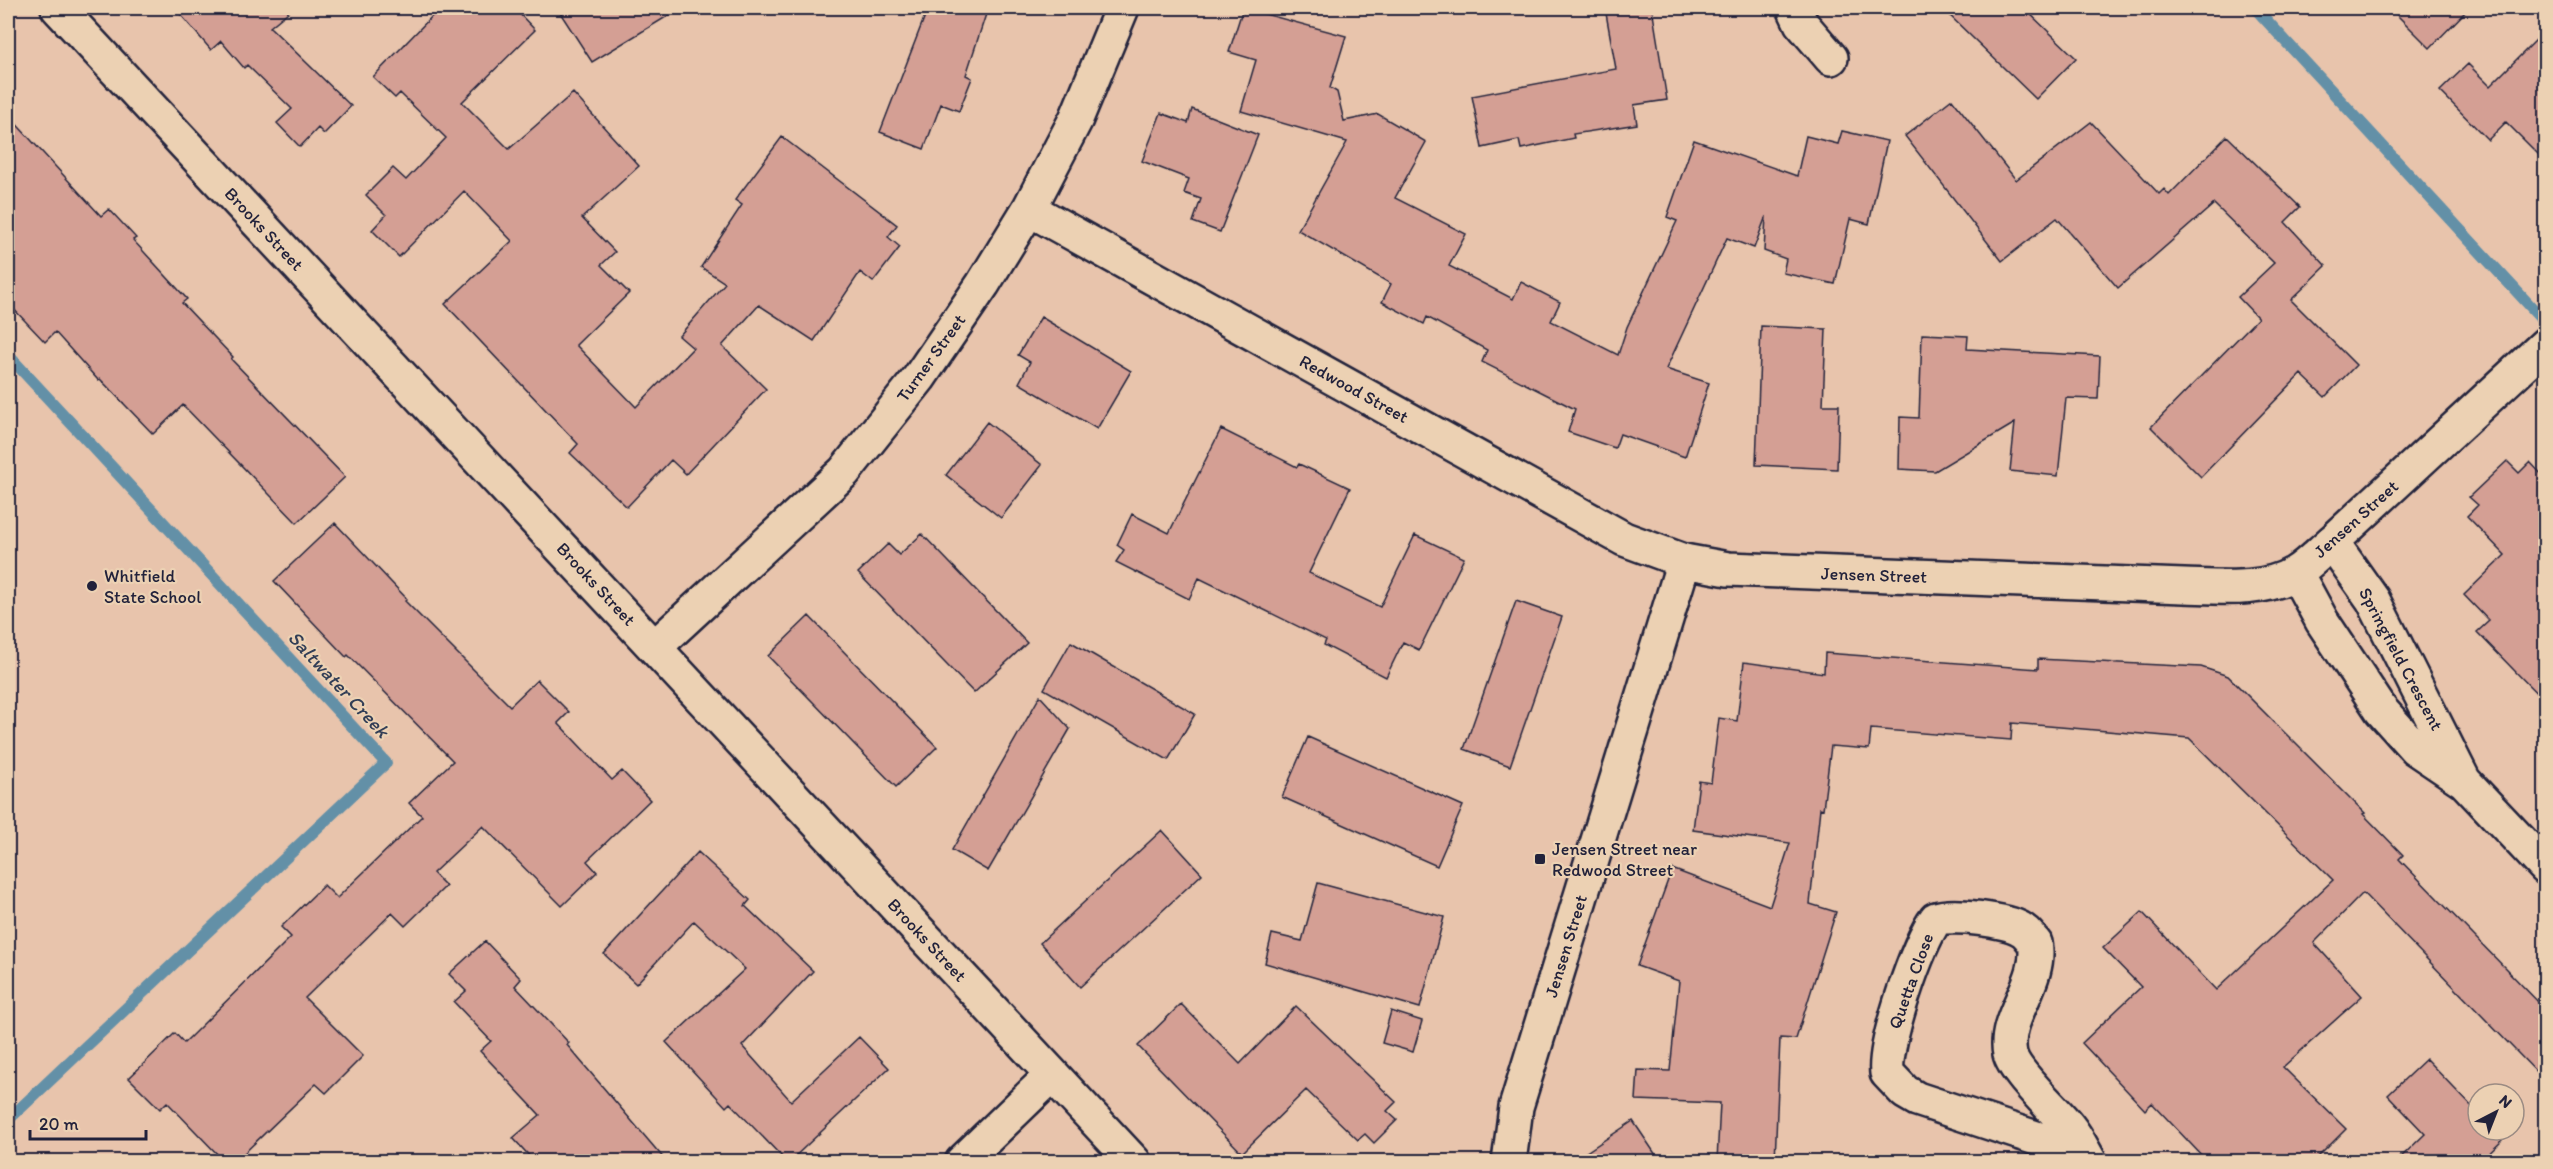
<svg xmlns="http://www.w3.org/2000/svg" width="2553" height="1169" viewBox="0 0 2553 1169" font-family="Itim,sans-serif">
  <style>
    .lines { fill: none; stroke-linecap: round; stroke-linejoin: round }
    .stream { stroke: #6390a7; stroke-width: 12 }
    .building { fill: #d49f94; stroke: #22223b; stroke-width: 1.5 }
    .minor-casing { stroke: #22223b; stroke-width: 38 }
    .tertiary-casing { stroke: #22223b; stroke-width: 38 }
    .minor { stroke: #ecd1b3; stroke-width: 33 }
    .tertiary { stroke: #ecd1b3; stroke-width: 33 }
    .poi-dot { fill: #22223b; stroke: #ecd1b3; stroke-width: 2 }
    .labels { text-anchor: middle; stroke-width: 4.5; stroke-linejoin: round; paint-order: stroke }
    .street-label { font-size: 18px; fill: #22223b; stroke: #ecd1b3 }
    .poi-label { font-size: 18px; fill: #22223b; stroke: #ecd1b3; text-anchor: start }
    .water-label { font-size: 20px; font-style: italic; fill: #323e56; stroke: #ecd1b3 }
  </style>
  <rect width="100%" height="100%" fill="#e8c4ac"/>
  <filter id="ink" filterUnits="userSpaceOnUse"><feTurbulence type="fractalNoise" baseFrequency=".0167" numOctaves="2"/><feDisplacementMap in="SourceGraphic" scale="12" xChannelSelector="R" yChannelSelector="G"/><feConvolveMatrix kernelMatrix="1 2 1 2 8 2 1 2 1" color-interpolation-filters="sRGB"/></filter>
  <g filter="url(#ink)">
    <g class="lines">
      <!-- stream -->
      <path class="stream" d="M 2255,8 L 2546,323
        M 8,355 L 386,763 L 8,1120"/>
    </g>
    <!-- building -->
    <path class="building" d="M 175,8 L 293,8 L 270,27 L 351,106 L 324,134 L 318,128 L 300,147 L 277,123 L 292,109 L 247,65 L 244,68 L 221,41 L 211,50 Z
      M 440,8 L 514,8 L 535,30 L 462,102 L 509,149 L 573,93 L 639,166 L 582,218 L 615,252 L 601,265 L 629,293 L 576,345 L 636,407 L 693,348 L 679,336 L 725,283 L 701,267 L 742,205 L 735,200 L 782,137 L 897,225 L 888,237 L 900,247 L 873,282 L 860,272 L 814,341 L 759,305 L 722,346 L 766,389 L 686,474 L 671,460 L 627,507 L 570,453 L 578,444 L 445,304 L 512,241 L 464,191 L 399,257 L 372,230 L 386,215 L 366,195 L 393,168 L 406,180 L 446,138 L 400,93 L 395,98 L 373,77 Z
      M 557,8 L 681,8 L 592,62 Z
      M 928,8 L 988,8 L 966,75 L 972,78 L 959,111 L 941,104 L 924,149 L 880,132 Z
      M 1243,8 L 1346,36 L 1330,88 L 1337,92 L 1344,121 L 1378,114 L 1426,142 L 1395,198 L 1466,234 L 1449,266 L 1513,299 L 1521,282 L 1560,302 L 1551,321 L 1618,355 L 1627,327 L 1677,221 L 1667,217 L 1694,140 L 1797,176 L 1806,136 L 1838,144 L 1842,131 L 1887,141 L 1869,224 L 1850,219 L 1835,284 L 1783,273 L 1786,259 L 1764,251 L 1766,216 L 1754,248 L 1727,238 L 1666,369 L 1709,383 L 1685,457 L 1620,434 L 1615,448 L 1568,432 L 1575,409 L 1482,362 L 1487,350 L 1427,317 L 1424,324 L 1382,302 L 1391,284 L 1298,230 L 1347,142 L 1241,111 L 1256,60 L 1229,52 Z
      M 1605,8 L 1652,8 L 1667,100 L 1634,105 L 1637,124 L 1573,134 L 1574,138 L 1521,149 L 1519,140 L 1482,148 L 1472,96 L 1616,69 Z
      M 1942,8 L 2024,8 L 2076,58 L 2036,99 Z
      M 2390,8 L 2469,8 L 2430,48 Z
      M 2546,30 L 2546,162 L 2506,122 L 2488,140 L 2440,91 L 2468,64 L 2490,86 Z
      M 1952,99 L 2016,180 L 2091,122 L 2159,194 L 2164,189 L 2169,195 L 2227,136 L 2300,207 L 2285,222 L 2326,266 L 2291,300 L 2356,365 L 2325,397 L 2301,374 L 2201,477 L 2151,427 L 2258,318 L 2238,297 L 2274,263 L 2214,204 L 2118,288 L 2057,218 L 2002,261 L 1905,136 Z
      M 1192,109 L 1258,135 L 1220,232 L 1193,222 L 1201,199 L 1184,193 L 1189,179 L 1142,161 L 1161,113 L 1188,123 Z
      M 8,115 L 101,216 L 109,209 L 136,238 L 133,240 L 187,299 L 182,303 L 233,357 L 231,359 L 345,477 L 297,523 L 183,405 L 153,434 L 100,379 L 98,380 L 55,332 L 45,342 L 8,303 Z
      M 1041,317 L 1131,371 L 1097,429 L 1019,383 L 1030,362 L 1018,355 Z
      M 1761,326 L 1826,329 L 1823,405 L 1839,405 L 1837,469 L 1756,465 Z
      M 1922,334 L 1968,336 L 1967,349 L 2100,356 L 2098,399 L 2066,398 L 2058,476 L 2010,471 L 2015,423 L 1935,471 L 1899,469 L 1900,417 L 1919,418 Z
      M 987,422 L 1042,465 L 1001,518 L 946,475 Z
      M 1221,429 L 1297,467 L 1299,464 L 1350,488 L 1309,573 L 1380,607 L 1415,535 L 1464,558 L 1419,650 L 1403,642 L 1386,677 L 1324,645 L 1326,640 L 1199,578 L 1189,599 L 1116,562 L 1124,550 L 1117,545 L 1132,514 L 1169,533 Z
      M 2507,461 L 2519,473 L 2530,462 L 2546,479 L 2546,703 L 2477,632 L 2489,621 L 2464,595 L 2505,555 L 2467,516 L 2478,505 L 2469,497 Z
      M 335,523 L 407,599 L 405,601 L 510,706 L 537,680 L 569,712 L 558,723 L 612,780 L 622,771 L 650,800 L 587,861 L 597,872 L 562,906 L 483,826 L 433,873 L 446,886 L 405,926 L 392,913 L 305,998 L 363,1056 L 326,1093 L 316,1084 L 236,1161 L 224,1161 L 167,1102 L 160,1109 L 129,1078 L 175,1033 L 184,1043 L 291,937 L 281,927 L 324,885 L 337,898 L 422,816 L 409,803 L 453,761 L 348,655 L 346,657 L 274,581 Z
      M 922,534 L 1027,643 L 974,693 L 858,573 L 888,544 L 899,555 Z
      M 1516,601 L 1562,617 L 1510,766 L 1464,749 Z
      M 809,616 L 937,747 L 896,787 L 768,656 Z
      M 1071,642 L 1195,714 L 1168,760 L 1044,689 Z
      M 1825,653 L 2038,669 L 2038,659 L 2201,667 L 2228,676 L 2365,813 L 2363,814 L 2403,855 L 2399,859 L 2546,1010 L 2546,1082 L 2363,893 L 2314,943 L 2362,996 L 2283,1067 L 2346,1129 L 2314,1161 L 2207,1161 L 2152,1103 L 2145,1110 L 2082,1043 L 2141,987 L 2103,948 L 2142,912 L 2216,990 L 2333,880 L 2189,738 L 2012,723 L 2011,740 L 1871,729 L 1869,749 L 1831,746 L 1823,809 L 1820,808 L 1810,904 L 1836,912 L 1796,1039 L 1780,1038 L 1775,1161 L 1717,1161 L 1720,1103 L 1636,1100 L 1638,1070 L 1670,1071 L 1679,981 L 1637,966 L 1672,869 L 1770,906 L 1790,843 L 1693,830 L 1699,781 L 1711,783 L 1719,718 L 1737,721 L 1744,662 L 1824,673 Z
      M 1040,696 L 1070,729 L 988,871 L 952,850 Z
      M 1308,737 L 1463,806 L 1437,866 L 1282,797 Z
      M 1162,830 L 1202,874 L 1080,987 L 1040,943 Z
      M 698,852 L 750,900 L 745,906 L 813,971 L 742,1046 L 791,1101 L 859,1037 L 889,1068 L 790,1161 L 786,1161 L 730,1103 L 726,1107 L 666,1042 L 745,969 L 694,921 L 636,984 L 604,954 Z
      M 1318,883 L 1444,917 L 1420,1008 L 1265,963 L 1272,934 L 1302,941 Z
      M 485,941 L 521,979 L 515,986 L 569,1043 L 567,1045 L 666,1161 L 534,1161 L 513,1138 L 540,1115 L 480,1051 L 491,1041 L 454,1002 L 466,991 L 449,974 Z
      M 1181,1004 L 1240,1064 L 1296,1006 L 1396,1102 L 1387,1111 L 1397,1120 L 1374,1143 L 1365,1134 L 1358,1140 L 1306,1090 L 1242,1153 L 1138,1046 Z
      M 1391,1011 L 1422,1021 L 1413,1052 L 1382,1043 Z
      M 2426,1059 L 2478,1113 L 2478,1130 L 2494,1130 L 2503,1140 L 2481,1161 L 2397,1161 L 2425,1134 L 2388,1095 Z
      M 1633,1121 L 1660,1161 L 1573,1161 Z"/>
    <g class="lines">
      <defs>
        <path id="minor" d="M 1794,8 L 1801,23 L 1831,58
          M 1029,209 L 1624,539 L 1684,561
          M 2332,542 L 2373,600 L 2463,779
          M 2296,573 L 2322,621 L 2381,710 L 2415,748 L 2464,781 L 2546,868
          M 655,647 L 844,472 L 919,378 L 983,284 L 1029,209 L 1076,119 L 1122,8
          M 962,1162 L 1052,1075
          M 2087,1162 L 2039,1139 L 1917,1099 L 1905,1092 L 1887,1073 C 1883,1045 1918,942 1936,919 C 1952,913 2007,920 2021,929 C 2027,932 2031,939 2035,943 C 2043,981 2002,1018 2010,1054 C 2014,1072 2055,1110 2068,1126 C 2077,1137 2083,1150 2090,1162"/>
        <path id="tertiary" d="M 58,8 L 1134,1162
          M 1509,1162 L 1516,1107 L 1684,561 L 1728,569 L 2184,586 C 2220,587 2263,592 2295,573 C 2308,565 2320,552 2332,542 L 2546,344"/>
      </defs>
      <!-- minor casing -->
      <use href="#minor" class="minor-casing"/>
      <!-- tertiary casing -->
      <use href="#tertiary" class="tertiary-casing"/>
      <!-- minor -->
      <use href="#minor" class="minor"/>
      <!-- tertiary -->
      <use href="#tertiary" class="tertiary"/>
    </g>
  </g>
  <!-- markers -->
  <g class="poi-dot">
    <circle cx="92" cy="586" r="6"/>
    <rect x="1534" y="853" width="12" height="12" rx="3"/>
  </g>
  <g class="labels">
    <!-- street labels -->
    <g class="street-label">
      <text transform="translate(264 229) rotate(47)" y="6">Brooks Street</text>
      <text transform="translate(931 358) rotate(-54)" y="6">Turner Street</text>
      <text transform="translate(1354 389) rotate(29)" y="6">Redwood Street</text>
      <text transform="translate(2356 519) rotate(-42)" y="6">Jensen Street</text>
      <text transform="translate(1874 575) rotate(2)" y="6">Jensen Street</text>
      <text transform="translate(596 584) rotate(47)" y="6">Brooks Street</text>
      <text transform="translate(2401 659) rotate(62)" y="6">Springfield Crescent</text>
      <text transform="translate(927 940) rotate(47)" y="6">Brooks Street</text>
      <text transform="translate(1566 946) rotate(-73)" y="6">Jensen Street</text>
      <text transform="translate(1911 981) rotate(-70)" y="6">Quetta Close</text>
    </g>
    <!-- poi labels -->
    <g class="poi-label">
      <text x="104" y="582">Whitfield<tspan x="104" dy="21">State School</tspan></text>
      <text x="1552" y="855">Jensen Street near<tspan x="1552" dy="21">Redwood Street</tspan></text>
    </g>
    <!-- water labels -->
    <g class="water-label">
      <text transform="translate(339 684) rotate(47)" y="7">Saltwater Creek</text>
    </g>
  </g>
  <!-- margin -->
  <rect width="2553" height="1169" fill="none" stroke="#ecd1b3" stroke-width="30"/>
  <rect x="15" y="15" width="2523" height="1139" fill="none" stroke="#22223b" stroke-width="2" filter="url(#ink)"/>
  <!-- north arrow -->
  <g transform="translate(2496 1112) rotate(42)"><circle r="28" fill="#ecd1b3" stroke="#9b8b83" stroke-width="1.5"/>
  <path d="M0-4.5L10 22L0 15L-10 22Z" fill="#22223b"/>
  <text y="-9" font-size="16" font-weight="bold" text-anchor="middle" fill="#22223b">N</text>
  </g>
  <!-- scale -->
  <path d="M30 1130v9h116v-9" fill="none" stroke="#22223b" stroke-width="3"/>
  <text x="39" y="1130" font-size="18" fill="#22223b" stroke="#ecd1b3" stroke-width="4.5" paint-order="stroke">20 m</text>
</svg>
